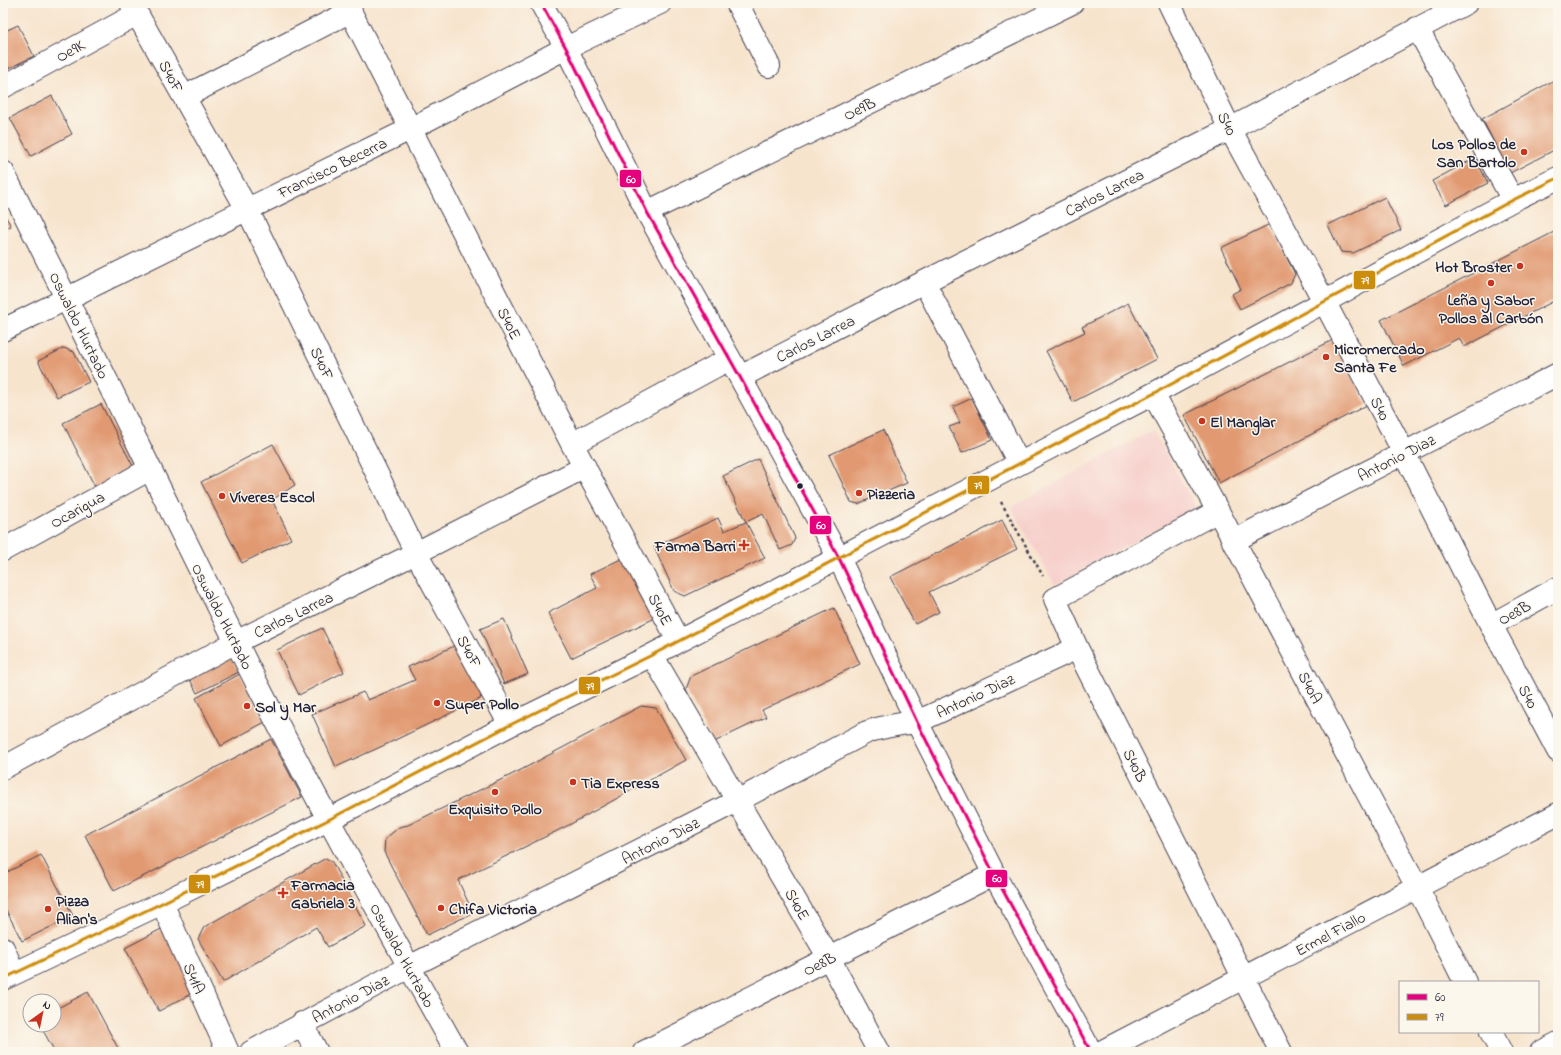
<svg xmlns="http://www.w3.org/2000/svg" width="1561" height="1055" viewBox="0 0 1561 1055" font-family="'Indie Flower',sans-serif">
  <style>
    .built { fill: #f7d0cc }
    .building { fill: #e19971 }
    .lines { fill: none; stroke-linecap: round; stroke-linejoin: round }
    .minor-casing { stroke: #423f51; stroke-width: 24 }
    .path { stroke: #423f51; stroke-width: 2.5; stroke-dasharray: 3 3; stroke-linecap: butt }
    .minor { stroke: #fff; stroke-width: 22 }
    .bus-1-casing { stroke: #fbf7ec; stroke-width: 6 }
    .bus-2-casing { stroke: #fbf7ec; stroke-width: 6 }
    .bus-1 { stroke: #e5007d; stroke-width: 3 }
    .bus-2 { stroke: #cc8c0c; stroke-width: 3 }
    .poi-dot { fill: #c8321e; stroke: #fbf7ec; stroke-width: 1.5 }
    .bus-dot { fill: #22223b; stroke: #fbf7ec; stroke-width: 1.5 }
    .labels { text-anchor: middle; stroke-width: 3; stroke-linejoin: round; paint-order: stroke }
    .street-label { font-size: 16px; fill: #22223b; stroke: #fbf7ec }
    .poi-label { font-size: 16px; font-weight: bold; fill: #22223b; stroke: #fbf7ec; text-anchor: start }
    .line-badge { stroke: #fbf7ec; stroke-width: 1.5 }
    .badge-label { font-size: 11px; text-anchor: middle; font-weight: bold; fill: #fff }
  </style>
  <rect width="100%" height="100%" fill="#fbf7ec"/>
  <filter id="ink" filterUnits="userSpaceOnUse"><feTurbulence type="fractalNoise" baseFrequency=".025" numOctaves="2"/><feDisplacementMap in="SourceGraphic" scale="8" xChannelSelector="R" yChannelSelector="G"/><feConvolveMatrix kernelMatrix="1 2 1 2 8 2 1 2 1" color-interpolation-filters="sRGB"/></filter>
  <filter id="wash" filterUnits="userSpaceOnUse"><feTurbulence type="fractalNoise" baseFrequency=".012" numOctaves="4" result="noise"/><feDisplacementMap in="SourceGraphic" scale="16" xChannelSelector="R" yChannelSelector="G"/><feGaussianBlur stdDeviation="0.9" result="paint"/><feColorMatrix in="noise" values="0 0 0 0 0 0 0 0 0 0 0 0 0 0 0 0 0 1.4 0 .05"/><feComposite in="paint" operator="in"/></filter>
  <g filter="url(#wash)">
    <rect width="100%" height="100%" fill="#f7e4cd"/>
    <!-- built -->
    <path class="built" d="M 1153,430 L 1196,508 L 1055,585 L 1011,507 Z"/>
    <g id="blocks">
      <!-- building -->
      <path class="building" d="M 18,25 L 34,56 L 3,71 L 3,32 Z
        M 1558,78 L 1558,148 L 1510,173 L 1482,119 Z
        M 52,96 L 72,134 L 31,156 L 10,118 Z
        M 1475,158 L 1488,183 L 1446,205 L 1432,181 Z
        M 1385,197 L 1401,230 L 1353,253 L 1341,252 L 1328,225 Z
        M 3,212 L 11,226 L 3,230 Z
        M 1270,224 L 1295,274 L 1291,283 L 1240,309 L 1232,294 L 1241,289 L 1221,248 Z
        M 1558,230 L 1558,299 L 1464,347 L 1459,338 L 1404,366 L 1381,320 Z
        M 1128,303 L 1157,359 L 1073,402 L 1046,351 L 1085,332 L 1082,327 Z
        M 1333,340 L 1367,405 L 1219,483 L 1184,415 Z
        M 64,348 L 74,352 L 89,382 L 57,397 L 38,361 Z
        M 972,398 L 992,440 L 962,453 L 949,427 L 960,423 L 953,407 Z
        M 101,404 L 136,472 L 97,491 L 63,423 Z
        M 883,430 L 907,483 L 858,504 L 851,502 L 829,455 Z
        M 273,444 L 295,485 L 272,500 L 291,539 L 242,563 L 201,482 Z
        M 758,459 L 795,538 L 792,545 L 780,550 L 763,514 L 746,522 L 723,476 Z
        M 718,518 L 724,531 L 746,522 L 765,558 L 685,596 L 674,591 L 654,547 Z
        M 1002,520 L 1017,549 L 929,592 L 939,612 L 915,624 L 890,577 Z
        M 627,556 L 655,609 L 653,619 L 571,658 L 548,613 L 597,588 L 590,574 Z
        M 834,608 L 860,664 L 762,710 L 766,717 L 712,743 L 686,689 L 691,676 Z
        M 504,619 L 528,674 L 504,684 L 480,629 Z
        M 322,628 L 344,672 L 299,695 L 277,650 Z
        M 461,643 L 483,690 L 480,699 L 387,744 L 336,767 L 312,714 L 363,692 L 368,700 L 415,680 L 408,667 Z
        M 229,653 L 239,672 L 197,693 L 187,674 Z
        M 240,674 L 265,722 L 221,746 L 196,698 Z
        M 641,706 L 656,708 L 686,760 L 569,825 L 458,880 L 473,913 L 427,935 L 384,852 L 385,839 L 399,827 L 408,825 L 519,771 Z
        M 271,739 L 302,797 L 114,891 L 85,835 Z
        M 41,855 L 73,916 L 22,941 L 3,904 L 3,874 Z
        M 326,858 L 332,862 L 366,926 L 328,947 L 316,927 L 223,982 L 198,939 L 204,927 Z
        M 165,927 L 198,990 L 159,1011 L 125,948 Z
        M 88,992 L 119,1050 L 115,1052 L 55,1052 L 40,1025 L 54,1025 L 54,1010 Z"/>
    </g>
  </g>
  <g filter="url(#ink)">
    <use href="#blocks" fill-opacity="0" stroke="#423f51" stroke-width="1"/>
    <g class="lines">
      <defs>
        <path id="minor" d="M 131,3 L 247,209 L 416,553 L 510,725
          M 346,3 L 572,444 L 678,640
          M 541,3 L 566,48 L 647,212 L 740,377 L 839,558 L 917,722 L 994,874 L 1091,1052
          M 737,3 L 769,66
          M 1169,3 L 1230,129 L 1324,301 L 1404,453 L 1491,625 L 1558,751
          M 1417,28 L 1513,200
          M 3,87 L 137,14
          M 184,97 L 351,11
          M 3,172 C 82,327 157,485 235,640 C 305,780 380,916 457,1052
          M 647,212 L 1072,3
          M 924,282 L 1019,463
          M 3,330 L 410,129 L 566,48 L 660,3
          M 740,377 L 924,282 L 1230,129 L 1466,3
          M 1153,394 L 1218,511 L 1417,887 L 1465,982
          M 572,444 L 729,359
          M 1218,511 L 1055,599 L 1077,648 L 1281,1052
          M 1233,541 L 1558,374
          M 3,550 L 150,469
          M 1491,625 L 1558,588
          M 652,655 L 829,958 L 879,1052
          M 3,768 L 236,642 L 416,553 L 585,467
          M 162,903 L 228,1052
          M 3,948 L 14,973
          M 3,979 L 162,903 L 328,820 L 510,725 L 652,655 L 1153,394 L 1513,200 L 1558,178
          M 302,1023 L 317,1052
          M 1491,1032 L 1501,1052
          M 251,1052 L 409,967 L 737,801 L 867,732 C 884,726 899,724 917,722 L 1077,648
          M 644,1052 L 994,874
          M 1101,1052 L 1558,814
          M 1541,1052 L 1558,1043"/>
      </defs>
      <!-- minor casing -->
      <use href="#minor" class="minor-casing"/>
      <!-- path -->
      <path class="path" d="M 1001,502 L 1043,576"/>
      <!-- minor -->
      <use href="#minor" class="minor"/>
      <defs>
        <path id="bus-1" d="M 541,3 L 566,48 L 647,212 L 740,377 L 839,558 L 917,722 L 994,874 L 1091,1052"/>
        <path id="bus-2" d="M 3,979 L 162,903 L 328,820 L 510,725 L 652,655 L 1153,394 L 1513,200 L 1558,178"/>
      </defs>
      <!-- bus-1 casing -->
      <use href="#bus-1" class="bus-1-casing"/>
      <!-- bus-2 casing -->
      <use href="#bus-2" class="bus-2-casing"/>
      <!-- bus-1 -->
      <use href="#bus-1" class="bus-1"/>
      <!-- bus-2 -->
      <use href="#bus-2" class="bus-2"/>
    </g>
  </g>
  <!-- markers -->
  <g class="poi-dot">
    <circle cx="1524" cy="152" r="4"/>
    <circle cx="1520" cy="266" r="4"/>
    <circle cx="1491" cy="283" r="4"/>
    <circle cx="1326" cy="357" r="4"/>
    <circle cx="1202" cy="421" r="4"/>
    <circle cx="859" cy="493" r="4"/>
    <circle cx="222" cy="496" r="4"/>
    <path d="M742 539h4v4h4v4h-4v4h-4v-4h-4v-4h4z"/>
    <circle cx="437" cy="703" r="4"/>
    <circle cx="247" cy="706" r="4"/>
    <circle cx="573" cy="782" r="4"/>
    <circle cx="495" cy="792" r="4"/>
    <path d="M281 887h4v4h4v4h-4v4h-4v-4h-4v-4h4z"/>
    <circle cx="441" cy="908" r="4"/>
    <circle cx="48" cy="909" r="4"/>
  </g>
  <circle class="bus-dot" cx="800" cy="486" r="3.5"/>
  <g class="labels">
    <!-- street labels -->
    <g class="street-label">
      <text transform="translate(70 50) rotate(-29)" y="6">Oe9K</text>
      <text transform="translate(172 76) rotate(61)" y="6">S40F</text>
      <text transform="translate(859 108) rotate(-26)" y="6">Oe9B</text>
      <text transform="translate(1228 123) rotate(63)" y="6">S40</text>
      <text transform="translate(332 167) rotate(-26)" y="6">Francisco Becerra</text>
      <text transform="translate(1104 192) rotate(-27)" y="6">Carlos Larrea</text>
      <text transform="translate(510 323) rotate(63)" y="6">S40E</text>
      <text transform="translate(80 325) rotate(64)" y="6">Oswaldo Hurtado</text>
      <text transform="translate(815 338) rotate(-27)" y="6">Carlos Larrea</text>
      <text transform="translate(323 363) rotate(64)" y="6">S40F</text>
      <text transform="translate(1381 408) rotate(62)" y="6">S40</text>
      <text transform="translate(1396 457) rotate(-27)" y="6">Antonio Diaz</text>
      <text transform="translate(77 509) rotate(-29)" y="6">Ocarigua</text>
      <text transform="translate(661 609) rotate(62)" y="6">S40E</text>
      <text transform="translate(1514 612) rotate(-29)" y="6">Oe8B</text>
      <text transform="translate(293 614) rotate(-26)" y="6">Carlos Larrea</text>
      <text transform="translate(223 616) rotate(63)" y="6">Oswaldo Hurtado</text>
      <text transform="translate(470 651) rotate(61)" y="6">S40F</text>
      <text transform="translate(1311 687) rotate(62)" y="6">S40A</text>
      <text transform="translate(975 695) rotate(-25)" y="6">Antonio Diaz</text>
      <text transform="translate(1529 696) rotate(62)" y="6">S40</text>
      <text transform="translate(1136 765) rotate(63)" y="6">S40B</text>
      <text transform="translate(660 840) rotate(-27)" y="6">Antonio Diaz</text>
      <text transform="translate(798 904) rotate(60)" y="6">S40E</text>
      <text transform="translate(1330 933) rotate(-28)" y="6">Ermel Fiallo</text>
      <text transform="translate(403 955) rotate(61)" y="6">Oswaldo Hurtado</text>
      <text transform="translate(819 963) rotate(-27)" y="6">Oe8B</text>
      <text transform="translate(195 978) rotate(66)" y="6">S41A</text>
      <text transform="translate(350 998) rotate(-28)" y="6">Antonio Diaz</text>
    </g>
    <!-- poi labels -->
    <g class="poi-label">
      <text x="1516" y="149" text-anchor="end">Los Pollos de<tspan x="1516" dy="18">San Bartolo</tspan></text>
      <text x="1512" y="272" text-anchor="end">Hot Broster</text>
      <text x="1491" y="305" text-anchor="middle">Leña y Sabor<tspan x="1491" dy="18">Pollos al Carbón</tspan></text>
      <text x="1334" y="354">Micromercado<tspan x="1334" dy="18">Santa Fe</tspan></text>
      <text x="1210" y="427">El Manglar</text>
      <text x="867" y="499">Pizzeria</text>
      <text x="230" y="502">Víveres Escol</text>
      <text x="736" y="551" text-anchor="end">Farma Barri</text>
      <text x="445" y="709">Super Pollo</text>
      <text x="255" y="712">Sol y Mar</text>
      <text x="581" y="788">Tia Express</text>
      <text x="495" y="814" text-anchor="middle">Exquisito Pollo</text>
      <text x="291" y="890">Farmacia<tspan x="291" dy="18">Gabriela 3</tspan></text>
      <text x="56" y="906">Pizza<tspan x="56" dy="18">Alian's</tspan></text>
      <text x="449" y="914">Chifa Victoria</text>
    </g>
  </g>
  <g class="line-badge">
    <rect x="619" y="169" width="23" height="19" rx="4" fill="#e5007d"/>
    <rect x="1353" y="270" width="23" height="20" rx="4" fill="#cc8c0c"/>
    <rect x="967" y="475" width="23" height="20" rx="4" fill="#cc8c0c"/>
    <rect x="809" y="515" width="23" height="20" rx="4" fill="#e5007d"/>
    <rect x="578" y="676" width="23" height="19" rx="4" fill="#cc8c0c"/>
    <rect x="985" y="869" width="23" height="19" rx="4" fill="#e5007d"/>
    <rect x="188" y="874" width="23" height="20" rx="4" fill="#cc8c0c"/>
  </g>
  <g class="badge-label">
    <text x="631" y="183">60</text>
    <text x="1365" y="284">79</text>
    <text x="978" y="489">79</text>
    <text x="821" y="529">60</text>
    <text x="590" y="690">79</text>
    <text x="997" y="882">60</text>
    <text x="200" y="888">79</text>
  </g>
  <!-- margin -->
  <rect width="1561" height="1055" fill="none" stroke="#fbf7ec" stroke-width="16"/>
  <!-- legend -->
  <rect x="1399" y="981" width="140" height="52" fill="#fbf7ec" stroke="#a4a2a5"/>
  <rect x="1407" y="994" width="20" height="6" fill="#e5007d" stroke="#a4a2a5"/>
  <text x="1435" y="1001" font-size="12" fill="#22223b">60</text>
  <rect x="1407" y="1014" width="20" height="6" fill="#cc8c0c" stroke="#a4a2a5"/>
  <text x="1435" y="1021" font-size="12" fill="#22223b">79</text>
  <!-- north arrow -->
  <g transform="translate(42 1013) rotate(33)"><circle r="19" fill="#fbf7ec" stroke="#a4a2a5"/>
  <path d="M0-3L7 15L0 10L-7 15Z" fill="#c8321e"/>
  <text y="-6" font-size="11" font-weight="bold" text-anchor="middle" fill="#22223b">N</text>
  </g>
</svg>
